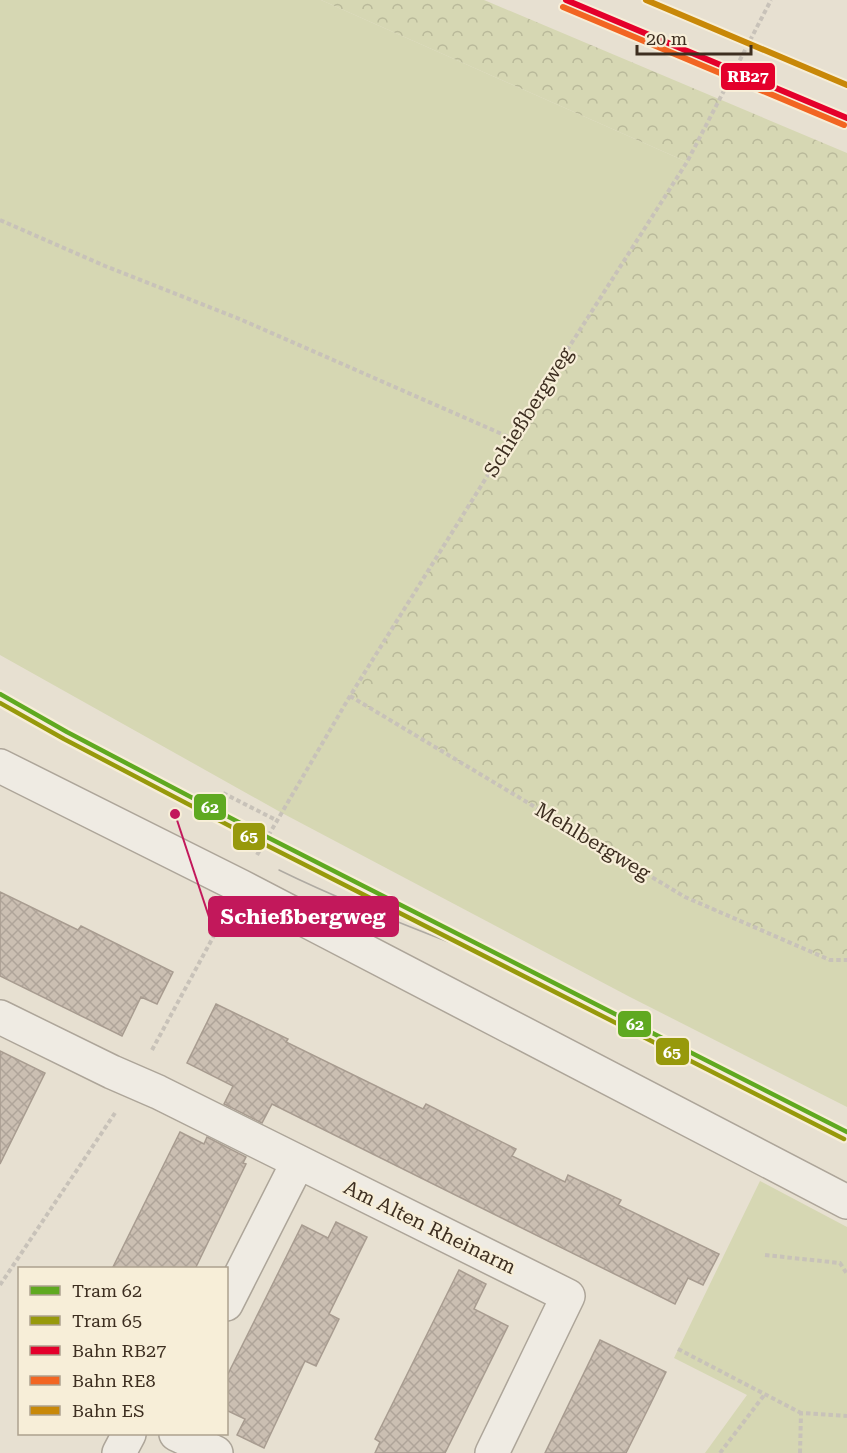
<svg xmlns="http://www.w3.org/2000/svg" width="847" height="1453" viewBox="0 0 847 1453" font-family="'Roboto Serif',serif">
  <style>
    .green { fill: #d6d7b3 }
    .forest { fill: url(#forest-crowns) }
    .building { fill: url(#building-cross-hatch); stroke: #a89c90; stroke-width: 1.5 }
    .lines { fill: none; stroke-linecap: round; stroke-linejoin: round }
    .minor-casing { stroke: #ada599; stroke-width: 36 }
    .path { stroke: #c8c2b9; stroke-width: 4; stroke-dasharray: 4.5 3; stroke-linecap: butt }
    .minor { stroke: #efebe3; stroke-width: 33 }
    .tram { stroke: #afaaa2; stroke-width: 1.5 }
    .rail-1-casing { stroke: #f7eed8; stroke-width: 10 }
    .rail-2-casing { stroke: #f7eed8; stroke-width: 10 }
    .rail-3-casing { stroke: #f7eed8; stroke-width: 10 }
    .rail-1 { stroke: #e4002b; stroke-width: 6 }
    .rail-2 { stroke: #f26522; stroke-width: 6 }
    .rail-3 { stroke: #c88808; stroke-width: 6 }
    .tram-1-casing { stroke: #f7eed8; stroke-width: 9 }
    .tram-2-casing { stroke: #f7eed8; stroke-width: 9 }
    .tram-1 { stroke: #5fa920; stroke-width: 4.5 }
    .tram-2 { stroke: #97990b; stroke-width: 4.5 }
    .labels { text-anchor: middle; stroke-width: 4.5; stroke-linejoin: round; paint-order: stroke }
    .street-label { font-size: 20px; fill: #3d2e20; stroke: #f7eed8 }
    .leader { fill: none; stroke: #c2185b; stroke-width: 2 }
    .callout-dot { fill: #c2185b; stroke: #f7eed8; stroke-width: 2 }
    .callout { fill: #c2185b; stroke: #c2185b; stroke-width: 2 }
    .callout-label { font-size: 21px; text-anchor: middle; font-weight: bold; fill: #fff }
    .line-badge { stroke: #f7eed8; stroke-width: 2 }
    .badge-label { font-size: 16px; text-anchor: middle; font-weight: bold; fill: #fff }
  </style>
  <defs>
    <pattern id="forest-crowns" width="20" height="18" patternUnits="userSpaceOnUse" patternTransform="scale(1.5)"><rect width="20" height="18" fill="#d6d7b3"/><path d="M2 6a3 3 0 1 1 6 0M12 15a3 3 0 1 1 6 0" fill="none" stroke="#b9b99a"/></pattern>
    <pattern id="building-cross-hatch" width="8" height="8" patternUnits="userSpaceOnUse" patternTransform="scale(1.5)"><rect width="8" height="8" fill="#cbbfb2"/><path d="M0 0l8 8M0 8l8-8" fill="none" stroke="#afa499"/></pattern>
  </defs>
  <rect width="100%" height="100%" fill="#e7e0d1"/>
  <!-- green -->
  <path class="green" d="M 0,0 L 321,0 L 687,162 L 511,438 L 350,696 L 685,897 L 830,960 L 847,960 L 847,1107 L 630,997 L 282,813 L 0,655 Z
    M 760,1181 L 847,1227 L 847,1453 L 705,1453 L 747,1395 L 674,1358 Z"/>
  <!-- forest -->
  <path class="forest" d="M 321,0 L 484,0 L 847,153 L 847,960 L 830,960 L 685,897 L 350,696 L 511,438 L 687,162 Z"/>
  <!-- building -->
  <path class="building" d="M 0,892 L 78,930 L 81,926 L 173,972 L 157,1004 L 141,997 L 122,1036 L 0,976 Z
    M 216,1004 L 288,1039 L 286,1042 L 423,1109 L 426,1104 L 516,1149 L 512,1156 L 565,1182 L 568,1175 L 621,1200 L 618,1205 L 719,1254 L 703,1285 L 688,1278 L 675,1304 L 272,1104 L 262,1123 L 224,1104 L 233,1086 L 187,1063 Z
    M 0,1051 L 45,1073 L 0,1164 Z
    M 180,1132 L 204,1144 L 207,1137 L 246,1157 L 243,1163 L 246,1164 L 195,1269 L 112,1269 Z
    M 336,1222 L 367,1237 L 329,1314 L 339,1319 L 316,1366 L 305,1361 L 264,1448 L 237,1435 L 245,1419 L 226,1410 L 226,1378 L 302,1225 L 328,1238 Z
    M 459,1270 L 486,1284 L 474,1309 L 508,1326 L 445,1453 L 375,1453 L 380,1442 L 375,1439 Z
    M 600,1340 L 666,1372 L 650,1405 L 626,1453 L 545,1453 Z"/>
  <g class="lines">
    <defs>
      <path id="minor" d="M 0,766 L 240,886 L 847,1202
        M 0,1017 L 112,1072 L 158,1092 L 568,1296 L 492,1453
        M 226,1304 L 298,1162
        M 176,1434 L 216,1453
        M 119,1453 L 129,1434"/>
    </defs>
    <!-- minor casing -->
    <use href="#minor" class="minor-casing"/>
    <!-- path -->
    <path class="path" d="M 0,220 L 105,266 L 242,320 L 511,438
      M 350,696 L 685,897 L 830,960 L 847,960
      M 223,793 L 276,820
      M 257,855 L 350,696 L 511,438 L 687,162 L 771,0
      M 152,1050 L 224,917
      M 765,1255 L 840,1263 L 847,1274
      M 0,1285 L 115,1113
      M 678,1349 L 801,1413
      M 720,1453 L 765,1394
      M 800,1453 L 801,1413 L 847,1416"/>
    <!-- minor -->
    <use href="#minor" class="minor"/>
    <!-- tram -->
    <path class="tram" d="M 279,870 C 381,920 489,954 592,1002
      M 756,1086 L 821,1122 L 847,1139"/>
    <defs>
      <path id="rail-1" d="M 566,0 L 847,118"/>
      <path id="rail-2" d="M 563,7 L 844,125"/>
      <path id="rail-3" d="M 646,0 L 847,85"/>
    </defs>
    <!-- rail-1 casing -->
    <use href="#rail-1" class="rail-1-casing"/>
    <!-- rail-2 casing -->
    <use href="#rail-2" class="rail-2-casing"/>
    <!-- rail-3 casing -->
    <use href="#rail-3" class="rail-3-casing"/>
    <!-- rail-1 -->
    <use href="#rail-1" class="rail-1"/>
    <!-- rail-2 -->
    <use href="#rail-2" class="rail-2"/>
    <!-- rail-3 -->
    <use href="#rail-3" class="rail-3"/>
    <defs>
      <path id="tram-1" d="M 0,694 L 67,732 L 267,837 L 847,1132"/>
      <path id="tram-2" d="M 0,703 L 64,739 L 264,844 L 844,1139"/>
    </defs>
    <!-- tram-1 casing -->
    <use href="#tram-1" class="tram-1-casing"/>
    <!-- tram-2 casing -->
    <use href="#tram-2" class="tram-2-casing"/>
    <!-- tram-1 -->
    <use href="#tram-1" class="tram-1"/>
    <!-- tram-2 -->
    <use href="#tram-2" class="tram-2"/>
  </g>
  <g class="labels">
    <!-- street labels -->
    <g class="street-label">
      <text transform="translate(528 412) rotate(-58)" y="7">Schießbergweg</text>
      <text transform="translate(593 841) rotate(31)" y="7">Mehlbergweg</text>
      <text transform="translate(430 1227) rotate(26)" y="7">Am Alten Rheinarm</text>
    </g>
  </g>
  <!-- callouts -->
  <path class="leader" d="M175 814L209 917"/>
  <circle class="callout-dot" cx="175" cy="814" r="6"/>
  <rect class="callout" x="209" y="897" width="189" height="39" rx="6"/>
  <g class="callout-label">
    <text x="303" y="924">Schießbergweg</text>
  </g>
  <g class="line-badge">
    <rect x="720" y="62" width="56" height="29" rx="6" fill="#e4002b"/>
    <rect x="193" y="793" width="34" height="28" rx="6" fill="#5fa920"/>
    <rect x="232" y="822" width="34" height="29" rx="6" fill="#97990b"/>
    <rect x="617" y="1010" width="35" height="28" rx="6" fill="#5fa920"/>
    <rect x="655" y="1037" width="35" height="29" rx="6" fill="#97990b"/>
  </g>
  <g class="badge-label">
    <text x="748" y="82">RB27</text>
    <text x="210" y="813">62</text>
    <text x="249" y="842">65</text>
    <text x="635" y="1030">62</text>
    <text x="672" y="1058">65</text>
  </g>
  <!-- legend -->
  <rect x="18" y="1267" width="210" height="168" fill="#f7eed8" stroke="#ada18e" stroke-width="1.5"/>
  <rect x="30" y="1286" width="30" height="9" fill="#5fa920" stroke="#ada18e" stroke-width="1.5"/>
  <text x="72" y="1297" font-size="18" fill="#3d2e20">Tram 62</text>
  <rect x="30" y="1316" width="30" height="9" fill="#97990b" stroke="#ada18e" stroke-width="1.5"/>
  <text x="72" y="1327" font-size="18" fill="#3d2e20">Tram 65</text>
  <rect x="30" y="1346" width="30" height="9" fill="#e4002b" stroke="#ada18e" stroke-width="1.5"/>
  <text x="72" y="1357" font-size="18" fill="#3d2e20">Bahn RB27</text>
  <rect x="30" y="1376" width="30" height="9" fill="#f26522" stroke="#ada18e" stroke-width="1.5"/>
  <text x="72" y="1387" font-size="18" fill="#3d2e20">Bahn RE8</text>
  <rect x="30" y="1406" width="30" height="9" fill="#c88808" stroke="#ada18e" stroke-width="1.5"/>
  <text x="72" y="1417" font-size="18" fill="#3d2e20">Bahn ES</text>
  <!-- scale -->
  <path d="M637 45v9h114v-9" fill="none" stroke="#3d2e20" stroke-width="3"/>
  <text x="646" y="45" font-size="18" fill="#3d2e20" stroke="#f7eed8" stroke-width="4.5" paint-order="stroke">20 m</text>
</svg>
